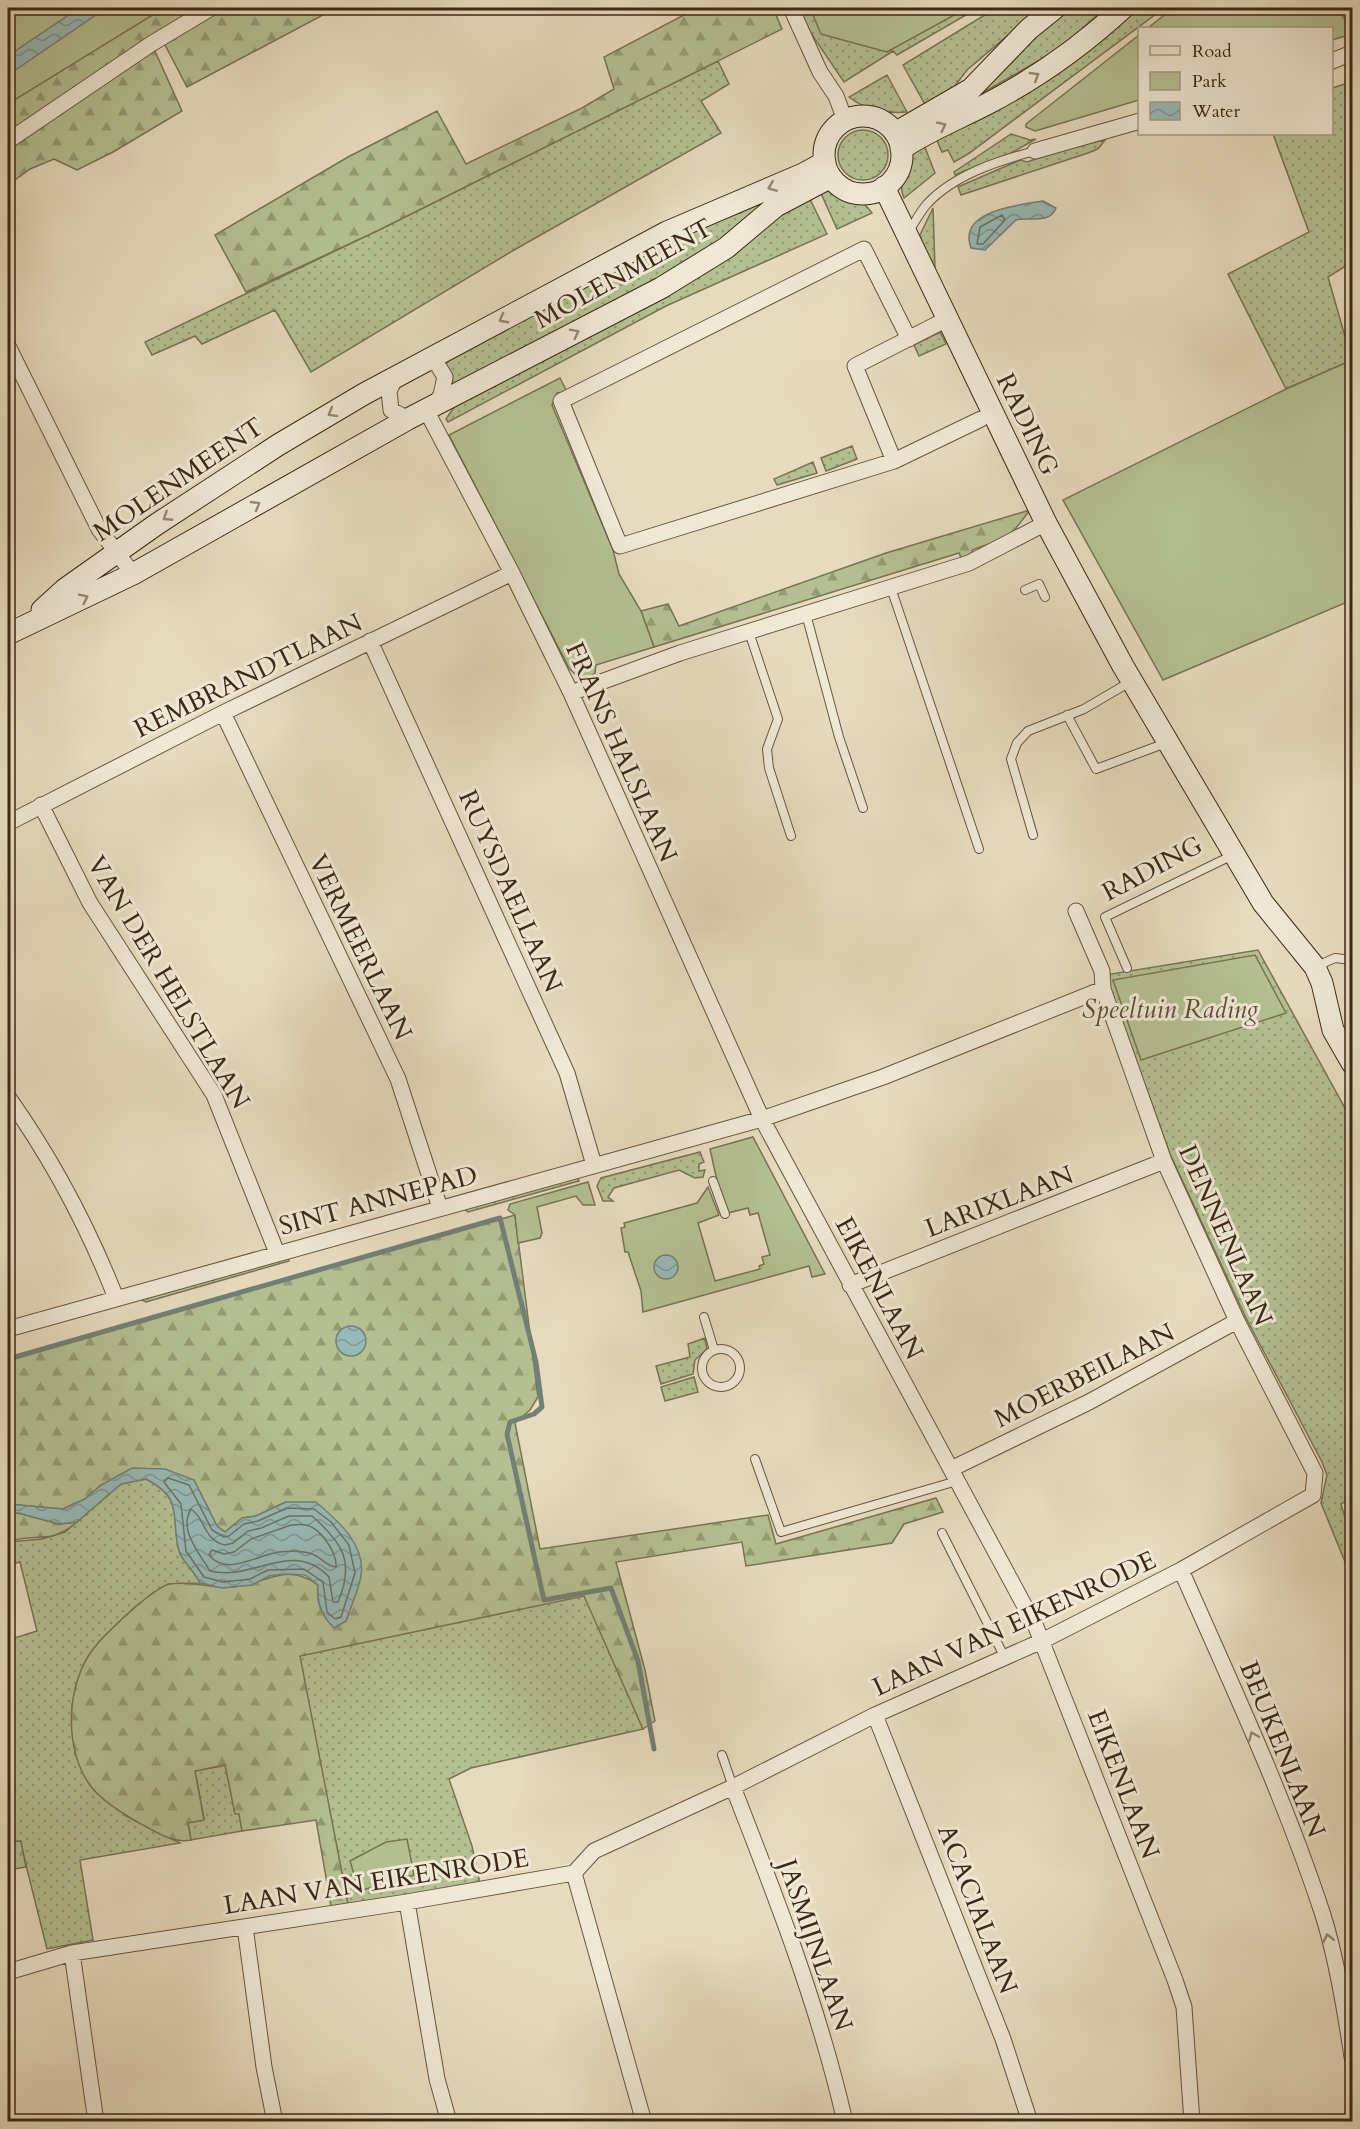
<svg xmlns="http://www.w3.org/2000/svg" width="1360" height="2129" viewBox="0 0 1360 2129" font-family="Cardo,serif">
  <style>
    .grass { fill: url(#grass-dots); stroke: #787454; stroke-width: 1.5 }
    .forest { fill: url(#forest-firs); stroke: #787454; stroke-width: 1.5 }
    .green { fill: #b4c092; stroke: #787454; stroke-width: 1.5 }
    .water { fill: url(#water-waves); stroke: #738076; stroke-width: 1.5 }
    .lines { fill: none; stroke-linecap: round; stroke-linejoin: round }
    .shore { stroke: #6a7266; stroke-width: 1.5 }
    .stream { stroke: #738076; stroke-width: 5 }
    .service-casing { stroke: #675640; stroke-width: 10 }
    .minor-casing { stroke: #675640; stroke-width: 17 }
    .secondary-casing { stroke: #3c2915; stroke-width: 23 }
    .service { stroke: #efe8d5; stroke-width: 8 }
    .minor { stroke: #efe8d5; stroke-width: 15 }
    .secondary { stroke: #efe8d5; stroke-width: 21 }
    .oneway { stroke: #968875 }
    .labels { text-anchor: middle; stroke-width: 6; stroke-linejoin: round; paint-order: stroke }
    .street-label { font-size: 26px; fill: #3c2915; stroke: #efe8d5 }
    .park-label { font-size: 26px; font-style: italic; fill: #5a4f34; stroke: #efe8d5 }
  </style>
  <defs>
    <pattern id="grass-dots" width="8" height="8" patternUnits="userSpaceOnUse" patternTransform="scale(1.5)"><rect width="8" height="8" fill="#b4c092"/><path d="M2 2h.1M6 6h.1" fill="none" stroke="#949c76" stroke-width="1.8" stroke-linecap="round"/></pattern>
    <pattern id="forest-firs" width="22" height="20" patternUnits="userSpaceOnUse" patternTransform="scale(1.5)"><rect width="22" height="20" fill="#b4c092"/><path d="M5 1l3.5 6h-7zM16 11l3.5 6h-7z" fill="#949c76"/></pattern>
    <pattern id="water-waves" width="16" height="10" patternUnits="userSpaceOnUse" patternTransform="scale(1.5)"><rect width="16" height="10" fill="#97bab7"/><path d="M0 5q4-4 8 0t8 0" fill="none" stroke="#7c9794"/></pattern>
  </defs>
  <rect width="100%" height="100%" fill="#e7dbbf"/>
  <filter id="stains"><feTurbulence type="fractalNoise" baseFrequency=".00333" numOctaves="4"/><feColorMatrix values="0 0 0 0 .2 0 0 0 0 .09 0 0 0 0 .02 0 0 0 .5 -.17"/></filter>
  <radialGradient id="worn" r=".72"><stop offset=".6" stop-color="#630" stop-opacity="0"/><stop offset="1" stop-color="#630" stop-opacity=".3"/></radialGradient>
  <!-- grass -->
  <path class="grass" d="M 809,8 L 978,8 L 897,55 L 893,51 L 844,82 L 806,26 L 800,12 Z
    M 996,8 L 1040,8 L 967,70 L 945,99 L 927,108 L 903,65 Z
    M 1063,8 L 1105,8 L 1059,49 L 970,100 Z
    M 1138,8 L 1164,8 L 968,154 L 954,162 L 948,150 L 942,152 L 935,136 L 1083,47 Z
    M 718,61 L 729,84 L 701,101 L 721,133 L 514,250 L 311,372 L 275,310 L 202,344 L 195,336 L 152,355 L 145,342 L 379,230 Z
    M 887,75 L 907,112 C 888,114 863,109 849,97 Z
    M 1351,82 L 1352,262 L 1328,277 L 1352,361 L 1286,389 L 1228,274 L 1309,232 L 1273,134 L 1332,134 L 1332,88 Z
    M838 155a25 25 0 1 1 50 0a25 25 0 1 1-50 0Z
    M 1011,134 L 1030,140 L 1036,139 L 1011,153 L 955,175 L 954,172 Z
    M 1105,140 L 1098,149 L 1088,153 L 961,195 L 958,187 L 1020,160 L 1027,162 L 1079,145 Z
    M 924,145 L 935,173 L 904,198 C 897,185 907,161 913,149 Z
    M 803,181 L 694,259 L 453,390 L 451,379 L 437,359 L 635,255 Z
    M 819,189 C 841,189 859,195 872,213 L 837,229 Z
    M 807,193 L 827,234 L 666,306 L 448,422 L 446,419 L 457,403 Z
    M 933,208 L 935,267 L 931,270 L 919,237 Z
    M 940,332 L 946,344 L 919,356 L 914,345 Z
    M 852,446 L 857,459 L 826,471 L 821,458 Z
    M 813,462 L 817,473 L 777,485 L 774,479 Z
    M 1258,950 L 1352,1121 L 1352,1497 L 1341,1504 L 1352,1542 L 1352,1579 L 1321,1503 L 1327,1475 L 1322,1462 L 1246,1318 L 1170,1154 L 1105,975 Z
    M 700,1152 L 704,1162 L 699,1164 L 699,1171 L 705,1170 L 703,1177 L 695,1178 L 679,1170 L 614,1188 L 608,1197 L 613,1201 L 603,1201 L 597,1186 L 601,1178 Z
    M 577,1175 L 579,1181 L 468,1212 L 461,1207 Z
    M 288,1256 L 289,1261 L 146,1302 L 138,1298 Z
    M 705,1338 L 707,1349 L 695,1360 L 693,1374 L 661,1384 L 656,1366 L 690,1357 L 688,1344 Z
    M 694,1377 L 698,1392 L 665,1401 L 661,1387 Z
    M 146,1479 C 185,1499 170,1516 179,1551 C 183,1563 195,1571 200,1583 L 168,1584 L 136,1606 L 116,1625 L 72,1704 L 75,1754 L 126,1816 L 180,1843 L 80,1860 L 93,1940 L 47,1949 L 20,1841 L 8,1842 L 8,1640 L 37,1631 L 20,1562 L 8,1565 L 8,1542 L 42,1539 L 65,1532 L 121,1484 Z
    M 584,1595 L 643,1729 L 471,1768 L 449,1779 L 472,1846 L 480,1884 L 348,1904 L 299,1656 Z
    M 226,1765 L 235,1813 L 239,1813 L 242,1831 L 191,1840 L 188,1823 L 204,1819 L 195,1771 Z"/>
  <!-- forest -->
  <path class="forest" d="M 106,8 L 198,8 L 8,132 L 8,75 Z
    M 226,8 L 319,8 L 323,15 L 187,87 L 164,43 Z
    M 697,8 L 773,8 L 782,29 L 379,230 L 246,292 L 215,235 L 348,157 L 437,111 L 466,164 L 582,108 L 614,89 L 604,57 Z
    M 154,49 L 182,111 L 113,152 L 77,170 L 54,159 L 30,169 L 8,185 L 8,148 Z
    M 1030,510 L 1009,537 L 972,550 L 972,557 L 962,560 L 959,553 L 654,647 L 641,611 L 668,604 L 679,626 L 886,553 Z
    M 515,1215 L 538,1397 L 530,1410 L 515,1423 L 540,1549 L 768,1515 L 776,1544 L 936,1498 L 943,1512 L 904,1524 L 892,1543 L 746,1566 L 742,1542 L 616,1562 L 645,1670 L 655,1721 L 643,1729 L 584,1596 L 300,1656 L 348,1904 L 331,1906 L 316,1820 L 242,1831 L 239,1814 L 235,1814 L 225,1765 L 195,1771 L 204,1820 L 188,1823 L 191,1840 C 173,1844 157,1832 141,1824 C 125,1815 105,1803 93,1789 C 63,1753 65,1684 94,1648 C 102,1637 113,1628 122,1619 C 133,1609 156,1587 170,1584 C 192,1580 212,1589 233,1587 C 267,1584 286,1561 318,1585 C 316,1603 321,1615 334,1627 L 346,1621 L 361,1573 L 286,1502 L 256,1516 L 242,1518 L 225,1532 L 217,1526 L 194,1480 L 167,1471 L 101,1485 L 85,1499 L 63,1509 L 8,1504 L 8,1358 Z
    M 18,1513 L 59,1524 L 77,1522 C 49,1546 35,1532 8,1542 L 8,1514 Z
    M 21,1841 L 26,1867 L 8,1870 L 8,1842 Z"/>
  <!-- green -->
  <path class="green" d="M 8,8 L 164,8 L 8,104 Z
    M 810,8 L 967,8 L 887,52 L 821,34 Z
    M 1173,8 L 1335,8 L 1352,27 L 1352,34 L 1332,40 L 1332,28 L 1148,28 Z
    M 1139,35 L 1139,100 L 1042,129 L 1035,131 L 1026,127 L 1026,124 Z
    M 1352,360 L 1352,600 L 1163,680 L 1063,500 L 1286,389 Z
    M 560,378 L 567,392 L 557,393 L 552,405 L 613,550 L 619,574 L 641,611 L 654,647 L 596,665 L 595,673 L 589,677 L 577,676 L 569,668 L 449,435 Z
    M 1255,955 L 1286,1013 L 1141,1060 L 1113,980 Z
    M 753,1137 L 825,1274 L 812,1277 L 809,1266 L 643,1312 L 641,1291 L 628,1252 L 625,1252 L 621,1228 L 625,1227 L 624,1223 L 697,1203 L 708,1187 L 719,1215 L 698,1223 L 715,1281 L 760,1269 L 759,1266 L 764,1264 L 762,1257 L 770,1255 L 758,1213 L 750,1215 L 748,1208 L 728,1213 L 719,1190 L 710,1149 Z
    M 588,1182 L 595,1205 L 583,1205 L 576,1196 L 537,1207 L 542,1233 L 540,1238 L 518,1243 L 515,1215 L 508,1210 L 510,1204 Z
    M 407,1839 L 414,1875 L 359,1891 L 350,1861 L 386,1842 Z"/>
  <!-- water -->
  <path class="water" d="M 79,8 L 106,8 L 8,75 L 8,56 Z
    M 1043,201 L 1056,208 C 1050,224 1030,217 1016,220 L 985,250 L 971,248 C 957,210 1020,205 1043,201 Z
    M654 1267a12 12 0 1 1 24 0a12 12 0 1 1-24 0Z
    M336 1341a15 15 0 1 1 30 0a15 15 0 1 1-30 0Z
    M 132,1468 L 165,1469 L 194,1480 L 217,1526 L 225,1532 L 242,1518 L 256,1516 L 286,1502 L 316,1502 C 337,1520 366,1544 361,1576 C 358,1592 351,1606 346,1621 L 334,1628 C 321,1615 317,1603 318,1585 L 305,1575 L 284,1574 L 269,1576 L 252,1585 L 222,1588 L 200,1583 C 195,1571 183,1563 179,1551 C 170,1516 185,1499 146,1479 L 121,1484 L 77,1522 L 59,1524 L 18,1513 L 8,1514 L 8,1504 L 63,1509 L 85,1499 L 101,1485 Z"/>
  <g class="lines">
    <!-- shore -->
    <path class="shore" d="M 1002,215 L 1005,220 L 983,244 L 977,244 L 980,227 Z
      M 168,1478 L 189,1485 L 212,1530 L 224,1537 L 229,1536 L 244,1524 L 258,1521 L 287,1508 L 314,1509 L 331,1522 L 349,1545 L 355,1573 L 341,1617 L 335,1619 L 327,1612 L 323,1582 L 304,1569 L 268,1570 L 250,1579 L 223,1582 L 204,1577 L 186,1551 L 181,1504 L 164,1482 Z
      M 191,1509 C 206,1519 203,1540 225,1545 L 233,1543 L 248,1531 L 261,1528 L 289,1516 L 312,1516 C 343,1543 355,1562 338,1602 L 333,1602 L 329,1577 C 292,1538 253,1582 210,1571 C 200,1554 178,1530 191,1509 Z
      M 291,1525 C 295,1525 302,1524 306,1525 C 321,1528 337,1553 336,1567 C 327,1567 321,1557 312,1554 C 302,1550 289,1551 279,1552 C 256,1555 227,1577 209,1555 L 212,1550 L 224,1554 L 234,1552 L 251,1539 Z"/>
    <!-- stream -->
    <path class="stream" d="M 8,1359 L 500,1218 L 536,1362 L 542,1407 L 534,1414 L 510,1422 L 507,1434 L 544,1600 L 611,1588 L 638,1661 L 654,1749"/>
    <defs>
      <path id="service" d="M 909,231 C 915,222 920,212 927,204 C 954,175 997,161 1035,151
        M 891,588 L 979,849
        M 1025,590 L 1039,584 L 1045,597
        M 806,614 L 839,737 L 863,808
        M 749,632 L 778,719 L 767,749 L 769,768 L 791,836
        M 1067,715 L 1096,769 L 1166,743
        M 1033,835 L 1011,759 L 1017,743 L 1028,731 L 1084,709 L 1130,682
        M 1317,966 L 1335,958 L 1352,960
        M 1127,968 L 1105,917 L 1233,855
        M 713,1181 L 725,1214
        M 704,1317 L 714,1350
        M702 1368a19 19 0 1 1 38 0a19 19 0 1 1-38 0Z
        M 755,1459 L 781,1532 L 957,1481
        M 942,1533 L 1005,1658
        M 722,1755 L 733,1787"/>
      <path id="minor" d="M 791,8 L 820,72 L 836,96 L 845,120
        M 1349,8 L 1352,11
        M 1332,61 L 1352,53
        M 8,141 L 151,44 L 211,8
        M 1035,151 L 1140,121
        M 909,339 L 864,249 L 561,401 L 620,546 L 894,461 L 855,366 L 947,319
        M 8,346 L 99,529 L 133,574
        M 424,361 L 437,364 L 445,377 L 441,395 L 434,406
        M 396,377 L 389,391 L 391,410 L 408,419
        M 426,410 L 512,573 L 571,693 L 762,1119 L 1036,1627 L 1175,1980 L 1184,2007 L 1192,2122
        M 894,461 L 981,419
        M 370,641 L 567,1073 L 594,1165
        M 571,693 L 680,653 L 969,563 L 1046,523
        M 223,713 L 398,1079 L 440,1208
        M 41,805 L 90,903 L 214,1095 L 277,1253
        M 8,823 L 223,713 L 512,573
        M 1076,911 L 1102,971 L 1103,989
        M 8,1097 C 52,1159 88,1227 116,1298
        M 850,1285 L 1164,1161
        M 8,1329 L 762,1119 L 883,1077 L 1103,989 L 1164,1161 L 1237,1321 L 1315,1473 L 1313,1495 L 1181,1570 L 1042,1641 L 875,1715 L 733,1787 L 594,1851 L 574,1873 L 407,1902 L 72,1953 L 8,1972
        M 951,1469 L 1089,1402 L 1237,1321
        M 1181,1570 C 1231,1683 1284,1796 1323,1915 C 1337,1960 1345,2009 1352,2057
        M 875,1715 L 1003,2039 L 1030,2122
        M 733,1787 C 776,1897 819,2007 845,2122
        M 574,1873 L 644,2122
        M 407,1902 L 437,2079 L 449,2122
        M 245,1927 L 264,2067 L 275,2122
        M 72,1953 L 96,2122"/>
      <path id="secondary" d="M824 155a39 39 0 1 1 78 0a39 39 0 1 1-78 0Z
        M 895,133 L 971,89 L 1029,29 L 1055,8
        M 901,149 C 928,131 958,119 987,104 C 1037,78 1082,46 1123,8
        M 884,187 L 1046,523 L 1123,666 L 1263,903 L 1315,967 L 1322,983 L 1333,1030 L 1352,1063
        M 42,610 L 65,589 L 157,524 L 278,445 L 364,394 L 667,232 L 803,174 L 825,162
        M 8,634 L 133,574 L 408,419 L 661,288 L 726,248 L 776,206 L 831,177"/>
    </defs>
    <!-- service casing -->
    <use href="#service" class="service-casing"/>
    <!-- minor casing -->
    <use href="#minor" class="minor-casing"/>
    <!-- secondary casing -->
    <use href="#secondary" class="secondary-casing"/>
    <!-- service -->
    <use href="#service" class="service"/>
    <!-- minor -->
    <use href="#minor" class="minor"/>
    <!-- secondary -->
    <use href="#secondary" class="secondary"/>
  </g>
  <!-- one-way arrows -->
  <defs><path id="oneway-chevron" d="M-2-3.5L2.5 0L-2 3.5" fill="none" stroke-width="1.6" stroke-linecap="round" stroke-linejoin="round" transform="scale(1.5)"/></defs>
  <g class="oneway">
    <use href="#oneway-chevron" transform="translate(1035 76) rotate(-31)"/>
    <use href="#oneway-chevron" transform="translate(942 126) rotate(-26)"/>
    <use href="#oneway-chevron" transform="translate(772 187) rotate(158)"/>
    <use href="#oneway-chevron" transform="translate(503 319) rotate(152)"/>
    <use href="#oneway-chevron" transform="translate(575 333) rotate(-27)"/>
    <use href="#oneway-chevron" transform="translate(332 413) rotate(149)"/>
    <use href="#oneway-chevron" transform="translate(256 505) rotate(-30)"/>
    <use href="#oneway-chevron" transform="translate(167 517) rotate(147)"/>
    <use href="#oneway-chevron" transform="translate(84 598) rotate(-26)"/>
    <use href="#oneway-chevron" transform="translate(1253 1736) rotate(-113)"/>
    <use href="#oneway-chevron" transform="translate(1328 1938) rotate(-103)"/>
  </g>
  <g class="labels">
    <!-- street labels -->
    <g class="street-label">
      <text transform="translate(623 273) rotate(-29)" y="9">MOLENMEENT</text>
      <text transform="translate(1028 424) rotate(64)" y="9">RADING</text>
      <text transform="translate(178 479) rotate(-34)" y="9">MOLENMEENT</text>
      <text transform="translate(248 675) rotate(-26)" y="9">REMBRANDTLAAN</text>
      <text transform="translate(622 752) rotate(66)" y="9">FRANS HALSLAAN</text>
      <text transform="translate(1152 868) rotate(-28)" y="9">RADING</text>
      <text transform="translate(511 891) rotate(66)" y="9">RUYSDAELLAAN</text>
      <text transform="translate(361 947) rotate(64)" y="9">VERMEERLAAN</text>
      <text transform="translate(169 982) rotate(59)" y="9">VAN DER HELSTLAAN</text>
      <text transform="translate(378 1200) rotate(-15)" y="9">SINT ANNEPAD</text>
      <text transform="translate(999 1201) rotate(-21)" y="9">LARIXLAAN</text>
      <text transform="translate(1226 1235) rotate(66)" y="9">DENNENLAAN</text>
      <text transform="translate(880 1288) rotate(62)" y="9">EIKENLAAN</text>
      <text transform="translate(1084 1375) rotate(-27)" y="9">MOERBEILAAN</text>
      <text transform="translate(1014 1623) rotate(-25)" y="9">LAAN VAN EIKENRODE</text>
      <text transform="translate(1283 1749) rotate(68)" y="9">BEUKENLAAN</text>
      <text transform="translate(1124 1784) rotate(69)" y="9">EIKENLAAN</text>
      <text transform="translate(376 1881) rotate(-9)" y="9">LAAN VAN EIKENRODE</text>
      <text transform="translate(978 1909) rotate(69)" y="9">ACACIALAAN</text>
      <text transform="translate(816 1945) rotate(71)" y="9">JASMIJNLAAN</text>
    </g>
    <!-- park labels -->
    <g class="park-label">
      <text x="1170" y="1018">Speeltuin Rading</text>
    </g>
  </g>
  <!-- margin -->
  <rect width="1360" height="2129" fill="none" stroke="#e7dbbf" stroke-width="30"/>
  <rect x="9" y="9" width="1342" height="2111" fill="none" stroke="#3c2915" stroke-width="3"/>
  <rect x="15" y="15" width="1330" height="2099" fill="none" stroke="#3c2915" stroke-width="1.5"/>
  <!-- legend -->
  <rect x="1138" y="27" width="195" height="108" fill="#efe8d5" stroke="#a79c88" stroke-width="1.5"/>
  <rect x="1150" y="46" width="30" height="9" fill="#efe8d5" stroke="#a79c88" stroke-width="1.5"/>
  <text x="1192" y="57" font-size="18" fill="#3c2915">Road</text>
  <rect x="1150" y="72" width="30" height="18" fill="#b4c092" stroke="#a79c88" stroke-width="1.5"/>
  <text x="1192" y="87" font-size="18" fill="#3c2915">Park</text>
  <rect x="1150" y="102" width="30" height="18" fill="url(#water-waves)" stroke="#a79c88" stroke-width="1.5"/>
  <text x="1192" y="117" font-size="18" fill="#3c2915">Water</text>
  <rect width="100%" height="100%" filter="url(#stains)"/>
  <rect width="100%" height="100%" fill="url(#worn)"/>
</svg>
